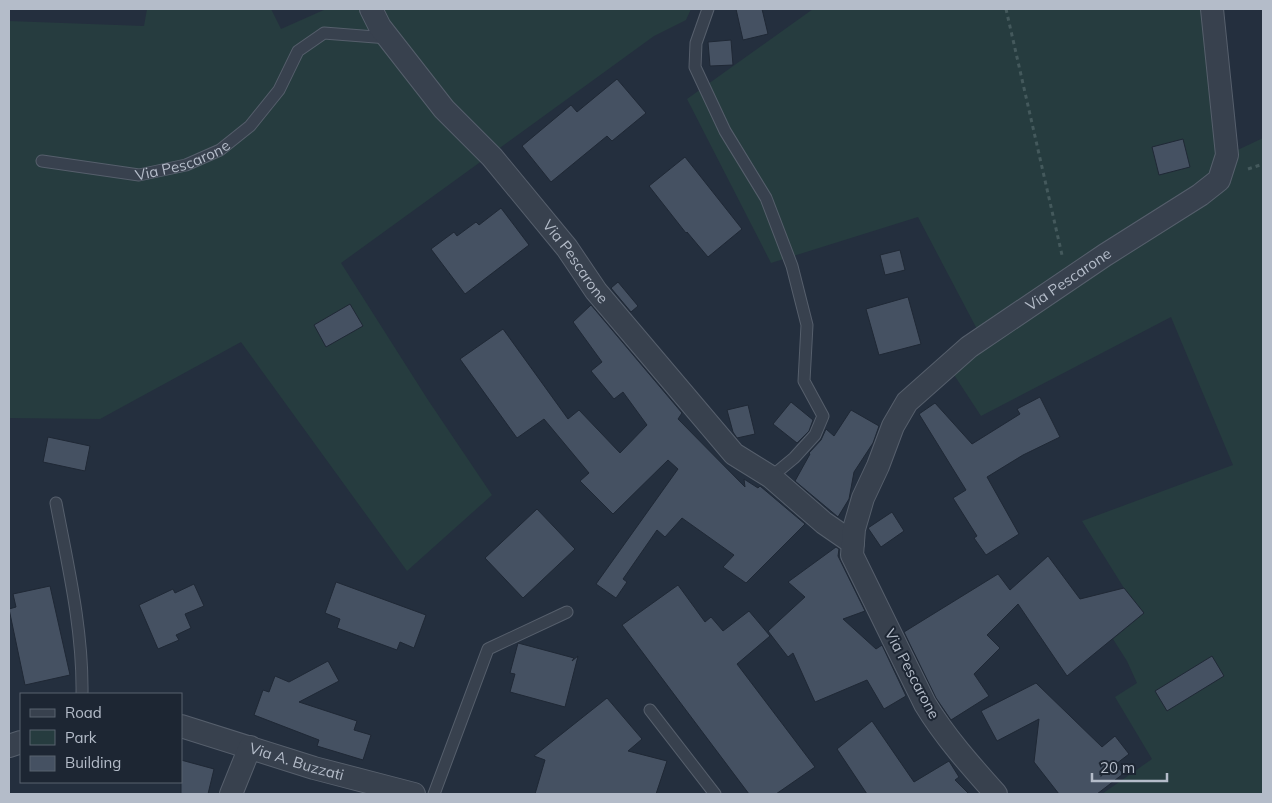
<svg xmlns="http://www.w3.org/2000/svg" width="1272" height="803" viewBox="0 0 1272 803" font-family="Mulish,sans-serif">
  <style>
    .green { fill: #263c3f }
    .building { fill: #455162; stroke: #1f2835 }
    .lines { fill: none; stroke-linecap: round; stroke-linejoin: round }
    .lane-casing { stroke: #565f6c; stroke-width: 13 }
    .street-casing { stroke: #565f6c; stroke-width: 24 }
    .path { stroke: #44595c; stroke-width: 3; stroke-dasharray: 4 4; stroke-linecap: butt }
    .lane { stroke: #38414e; stroke-width: 11 }
    .street { stroke: #38414e; stroke-width: 22 }
    .labels { text-anchor: middle; stroke-width: 4; stroke-linejoin: round; paint-order: stroke }
    .street-label { font-size: 15px; fill: #b4bcc9; stroke: #1d2633 }
  </style>
  <rect width="100%" height="100%" fill="#242f3e"/>
  <!-- green -->
  <path class="green" d="M 147,9 L 271,9 L 281,29 L 326,9 L 691,9 L 686,20 L 654,36 L 341,263 L 428,400 L 492,495 L 407,571 L 241,342 L 100,419 L 9,418 L 9,21 L 144,26 Z
    M 813,9 L 1216,9 L 1227,155 L 1263,138 L 1263,794 L 1102,794 L 1152,759 L 1115,697 L 1137,683 L 1127,661 L 1113,639 L 1144,613 L 1124,588 L 1082,521 L 1233,465 L 1171,317 L 981,416 L 943,358 L 979,333 L 918,217 L 771,263 L 687,99 Z"/>
  <!-- building -->
  <path class="building" d="M 736,9 L 762,9 L 768,34 L 743,40 Z
    M 731,40 L 733,65 L 710,66 L 708,42 Z
    M 617,79 L 646,113 L 612,141 L 607,136 L 551,182 L 522,146 L 571,105 L 577,112 Z
    M 1183,139 L 1190,167 L 1159,175 L 1152,147 Z
    M 685,157 L 742,229 L 708,257 L 687,232 L 686,233 L 649,186 Z
    M 501,208 L 529,245 L 465,294 L 431,249 L 454,232 L 457,236 L 476,222 L 479,225 Z
    M 900,250 L 905,270 L 885,275 L 880,255 Z
    M 618,282 L 638,306 L 631,312 L 611,288 Z
    M 908,297 L 921,344 L 879,355 L 866,309 Z
    M 350,304 L 363,326 L 326,347 L 314,325 Z
    M 591,305 L 682,413 L 678,419 L 745,487 L 744,479 L 758,488 L 760,486 L 805,524 L 746,583 L 723,567 L 734,555 L 682,518 L 665,537 L 657,530 L 623,579 L 627,582 L 616,598 L 596,584 L 678,469 L 668,460 L 613,514 L 580,481 L 589,473 L 544,419 L 517,438 L 460,359 L 503,329 L 568,419 L 579,410 L 620,453 L 647,425 L 623,392 L 614,399 L 591,371 L 602,362 L 573,322 Z
    M 1040,397 L 1060,437 L 1023,455 L 987,477 L 1019,534 L 986,555 L 974,538 L 977,536 L 953,498 L 966,490 L 919,414 L 935,403 L 972,444 L 1020,414 L 1017,409 Z
    M 791,402 L 813,420 L 809,431 L 797,443 L 773,424 Z
    M 748,405 L 755,434 L 737,438 L 733,432 L 727,410 Z
    M 851,410 L 879,426 L 873,443 L 854,472 L 849,499 L 838,517 L 795,481 L 810,454 L 809,453 L 821,440 L 826,429 L 834,436 Z
    M 48,437 L 90,446 L 85,471 L 43,462 Z
    M 537,509 L 575,549 L 523,598 L 485,558 Z
    M 892,512 L 904,531 L 881,547 L 868,528 Z
    M 836,547 L 839,549 L 838,556 L 865,611 L 843,619 L 876,649 L 882,645 L 906,696 L 884,709 L 867,680 L 815,702 L 793,653 L 788,657 L 768,631 L 805,597 L 788,582 Z
    M 1048,556 L 1080,599 L 1124,588 L 1144,613 L 1067,676 L 1018,604 L 987,635 L 1000,648 L 974,674 L 989,696 L 951,720 L 936,698 L 904,632 L 998,574 L 1010,590 Z
    M 336,582 L 426,615 L 414,648 L 400,642 L 397,650 L 337,628 L 340,619 L 325,613 Z
    M 194,584 L 204,606 L 185,614 L 191,628 L 176,635 L 179,640 L 158,649 L 139,605 L 173,589 L 175,593 Z
    M 678,585 L 705,622 L 711,617 L 723,631 L 749,611 L 770,636 L 737,664 L 815,767 L 776,794 L 749,794 L 622,625 Z
    M 50,586 L 70,675 L 25,685 L 9,609 L 16,607 L 13,594 Z
    M 518,643 L 574,658 L 572,661 L 578,656 L 565,707 L 510,692 L 515,674 L 510,673 Z
    M 1212,656 L 1224,676 L 1167,711 L 1155,691 Z
    M 328,661 L 339,681 L 299,702 L 357,721 L 354,730 L 371,735 L 363,760 L 317,746 L 319,740 L 254,715 L 263,690 L 269,692 L 275,676 L 289,682 Z
    M 1036,683 L 1102,747 L 1115,736 L 1129,754 L 1116,764 L 1123,774 L 1097,794 L 1059,794 L 1034,762 L 1039,719 L 997,741 L 981,711 Z
    M 607,698 L 642,739 L 628,751 L 667,761 L 656,794 L 535,794 L 545,760 L 534,756 Z
    M 872,721 L 914,782 L 949,761 L 959,777 L 955,780 L 969,794 L 867,794 L 837,749 Z
    M 181,760 L 214,769 L 208,794 L 181,794 Z"/>
  <g class="lines">
    <defs>
      <g id="lane">
        <path d="M 708,9 L 696,43 L 695,67 L 725,131 L 766,198 L 792,266 L 807,325 L 804,381 L 823,416 L 815,435 L 794,458 L 771,477"/>
        <path id="s1" d="M 42,161 L 139,175 L 186,165 L 220,150 L 250,126 L 279,90 L 298,51 L 324,33 L 388,38"/>
        <path d="M 56,503 C 68,566 83,630 82,694"/>
        <path d="M 650,710 L 715,794"/>
        <path d="M 434,794 L 488,649 L 567,612"/>
      </g>
      <g id="street">
        <path id="s2" d="M 371,9 L 380,27 L 444,109 L 492,157 L 567,248 L 596,291 L 734,454 L 771,477 L 824,523 L 853,543"/>
        <path id="s3" d="M 181,726 L 314,768 L 414,794"/>
        <path d="M 9,746 L 21,742"/>
        <path d="M 231,794 L 250,747"/>
        <path id="s4" d="M 996,794 C 971,766 945,737 925,704 L 852,555 L 854,529 L 863,498 L 878,466 L 893,426 L 907,402 L 969,347 L 1105,255 L 1200,195 L 1219,180 L 1227,155 L 1212,9"/>
      </g>
    </defs>
    <!-- lane casing -->
    <use href="#lane" class="lane-casing"/>
    <!-- street casing -->
    <use href="#street" class="street-casing"/>
    <!-- path -->
    <path class="path" d="M 1006,9 L 1062,255
      M 1248,169 L 1263,164"/>
    <!-- lane -->
    <use href="#lane" class="lane"/>
    <!-- street -->
    <use href="#street" class="street"/>
  </g>
  <g class="labels">
    <!-- street labels -->
    <g class="street-label">
      <text dy="5" stroke="none"><textPath href="#s1" startOffset="144">Via Pescarone</textPath></text>
      <text dy="5" stroke="none"><textPath href="#s2" startOffset="326">Via Pescarone</textPath></text>
      <text dy="5" stroke="none"><textPath href="#s4" startOffset="648">Via Pescarone</textPath></text>
      <text transform="translate(912 674) rotate(62)" y="5">Via Pescarone</text>
      <text dy="5" stroke="none"><textPath href="#s3" startOffset="121">Via A. Buzzati</textPath></text>
    </g>
  </g>
  <!-- border -->
  <rect width="1272" height="803" fill="none" stroke="#b4bcc9" stroke-width="20"/>
  <!-- legend -->
  <rect x="20" y="693" width="162" height="90" fill="#1d2633" stroke="#59626f"/>
  <rect x="30" y="709" width="25" height="8" fill="#38414e" stroke="#59626f"/>
  <text x="65" y="718" font-size="15" fill="#b4bcc9">Road</text>
  <rect x="30" y="730" width="25" height="15" fill="#263c3f" stroke="#59626f"/>
  <text x="65" y="743" font-size="15" fill="#b4bcc9">Park</text>
  <rect x="30" y="756" width="25" height="15" fill="#455162" stroke="#59626f"/>
  <text x="65" y="768" font-size="15" fill="#b4bcc9">Building</text>
  <!-- scale -->
  <path d="M1092 773v8h75v-8" fill="none" stroke="#b4bcc9" stroke-width="2.5"/>
  <text x="1100" y="773" font-size="15" fill="#b4bcc9" stroke="#1d2633" stroke-width="4" paint-order="stroke">20 m</text>
</svg>
